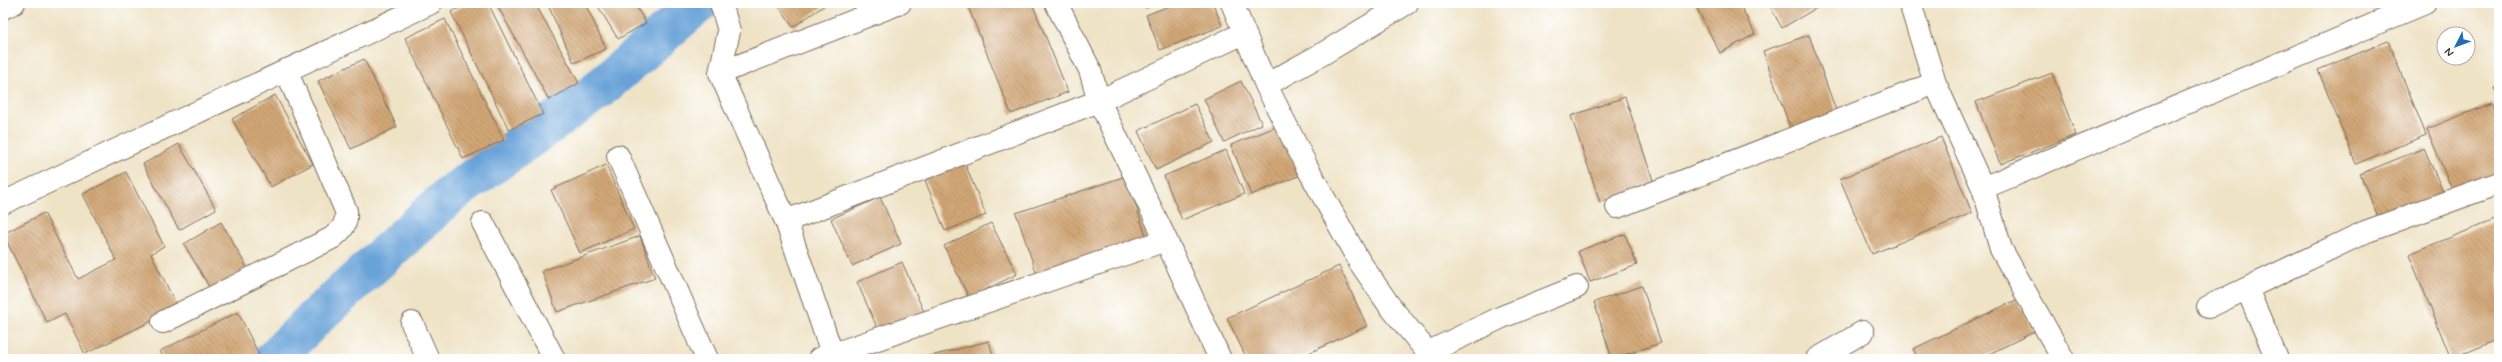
<svg xmlns="http://www.w3.org/2000/svg" width="2502" height="362" viewBox="0 0 2502 362" font-family="Mynerve,sans-serif">
  <style>
    .lines { fill: none; stroke-linecap: round; stroke-linejoin: round }
    .canal { stroke: #68a2d8; stroke-width: 40 }
    .building { fill: url(#building-back-hatch) }
    .minor-casing { stroke: #7a6b59; stroke-width: 24 }
    .minor { stroke: #fff; stroke-width: 22 }
  </style>
  <defs>
    <pattern id="building-back-hatch" width="6" height="6" patternUnits="userSpaceOnUse"><rect width="6" height="6" fill="#d2a777"/><path d="M-1 5l2 2M0 0l6 6M5-1l2 2" fill="none" stroke="#ac8861"/></pattern>
  </defs>
  <rect width="100%" height="100%" fill="#fff"/>
  <filter id="ink" filterUnits="userSpaceOnUse"><feTurbulence type="fractalNoise" baseFrequency=".025" numOctaves="2"/><feDisplacementMap in="SourceGraphic" scale="8" xChannelSelector="R" yChannelSelector="G"/><feConvolveMatrix kernelMatrix="1 2 1 2 8 2 1 2 1" color-interpolation-filters="sRGB"/></filter>
  <filter id="wash" filterUnits="userSpaceOnUse"><feTurbulence type="fractalNoise" baseFrequency=".012" numOctaves="4" result="noise"/><feDisplacementMap in="SourceGraphic" scale="16" xChannelSelector="R" yChannelSelector="G"/><feGaussianBlur stdDeviation="0.9" result="paint"/><feColorMatrix in="noise" values="0 0 0 0 0 0 0 0 0 0 0 0 0 0 0 0 0 1.4 0 .05"/><feComposite in="paint" operator="in"/></filter>
  <g filter="url(#wash)">
    <rect width="100%" height="100%" fill="#efe3c6"/>
    <g class="lines">
      <!-- canal -->
      <path class="canal" d="M 274,359 L 318,315 L 450,195 L 597,91 L 699,3"/>
    </g>
    <g id="blocks">
      <!-- building -->
      <path class="building" d="M 470,3 L 488,3 L 543,114 L 509,130 L 451,12 Z
        M 496,3 L 535,3 L 579,83 L 549,100 Z
        M 547,3 L 585,3 L 606,49 L 574,63 Z
        M 596,3 L 634,3 L 646,23 L 618,39 Z
        M 776,3 L 828,3 L 793,27 Z
        M 970,3 L 1032,3 L 1068,92 L 1011,114 L 967,4 Z
        M 1144,3 L 1157,3 L 1146,8 Z
        M 1177,3 L 1213,3 L 1222,26 L 1160,50 L 1146,15 Z
        M 1694,3 L 1739,3 L 1755,34 L 1720,53 Z
        M 1768,3 L 1818,3 L 1820,6 L 1782,28 Z
        M 445,19 L 504,140 L 463,159 L 405,38 Z
        M 1809,35 L 1839,119 L 1793,136 L 1763,51 Z
        M 2388,41 L 2426,135 L 2356,164 L 2318,70 Z
        M 364,59 L 397,127 L 351,149 L 318,81 Z
        M 2052,73 L 2076,135 L 2000,164 L 1976,102 Z
        M 1241,81 L 1262,124 L 1224,142 L 1204,99 Z
        M 2499,86 L 2499,101 L 2494,88 Z
        M 275,95 L 313,164 L 271,187 L 232,119 Z
        M 1625,97 L 1654,183 L 1600,202 L 1571,116 Z
        M 2492,103 L 2499,121 L 2499,172 L 2452,190 L 2427,129 Z
        M 1195,104 L 1214,142 L 1156,170 L 1138,131 Z
        M 1281,125 L 1301,175 L 1251,195 L 1231,145 Z
        M 1941,137 L 1972,213 L 1872,254 L 1840,179 Z
        M 179,144 L 216,209 L 179,230 L 143,164 Z
        M 2424,148 L 2444,194 L 2380,221 L 2360,174 Z
        M 1226,150 L 1244,194 L 1182,220 L 1164,176 Z
        M 963,159 L 986,215 L 945,231 L 923,175 Z
        M 606,165 L 634,229 L 580,253 L 551,190 Z
        M 126,172 L 164,246 L 151,254 L 178,308 L 85,354 L 65,314 L 47,323 L 3,234 L 44,213 L 78,279 L 116,260 L 83,194 Z
        M 1126,176 L 1147,239 L 1037,275 L 1016,213 Z
        M 880,197 L 901,244 L 852,266 L 831,219 Z
        M 2499,218 L 2499,339 L 2451,359 L 2409,254 Z
        M 221,222 L 248,269 L 211,290 L 184,244 Z
        M 991,223 L 1017,274 L 969,298 L 944,246 Z
        M 1625,234 L 1637,265 L 1590,282 L 1578,251 Z
        M 640,236 L 655,278 L 557,312 L 542,271 Z
        M 902,262 L 924,312 L 879,332 L 857,282 Z
        M 1339,266 L 1367,326 L 1296,359 L 1247,359 L 1227,318 Z
        M 1642,286 L 1661,343 L 1612,359 L 1594,302 Z
        M 2018,299 L 2034,332 L 1979,359 L 1918,359 L 1913,349 Z
        M 238,312 L 261,359 L 164,359 L 160,351 Z
        M 989,341 L 994,359 L 923,359 L 923,358 Z
        M 1345,354 L 1347,359 L 1336,359 Z"/>
    </g>
  </g>
  <g filter="url(#ink)">
    <use href="#blocks" fill-opacity="0" stroke="#7a6b59" stroke-width="1"/>
    <g class="lines">
      <defs>
        <path id="minor" d="M 721,3 L 729,31 L 720,73 L 786,221 L 834,359
          M 1056,3 L 1090,70 L 1099,101 L 1166,240 L 1220,359
          M 1232,3 L 1266,85 L 1307,167 L 1359,261 L 1389,305 L 1433,359
          M 1910,3 L 1935,83 L 1983,188 L 2001,249 L 2063,359
          M 3,8 L 14,3
          M 720,73 L 900,3
          M 1266,85 L 1324,53 L 1407,3
          M 618,156 L 707,359
          M 1983,188 L 2425,3
          M 3,203 L 431,3
          M 1617,207 L 1935,83
          M 786,221 L 1099,101 L 1244,33
          M 483,223 L 554,359
          M 2247,289 L 2277,359
          M 2208,307 L 2365,232 L 2499,183
          M 163,322 L 332,238 C 343,229 347,224 346,211 L 286,70
          M 412,323 L 428,359
          M 1429,352 L 1502,317 L 1577,287
          M 819,359 L 1166,240
          M 1817,359 L 1863,332"/>
      </defs>
      <!-- minor casing -->
      <use href="#minor" class="minor-casing"/>
      <!-- minor -->
      <use href="#minor" class="minor"/>
    </g>
  </g>
  <!-- margin -->
  <rect width="2502" height="362" fill="none" stroke="#fff" stroke-width="16"/>
  <!-- north arrow -->
  <g transform="translate(2456 46) rotate(228)"><circle r="19" fill="#ffffff" stroke="#b1aaa5"/>
  <path d="M0-3L7 15L0 10L-7 15Z" fill="#1f6fb2"/>
  <text y="-6" font-size="11" font-weight="bold" text-anchor="middle" fill="#3b2a1e">N</text>
  </g>
</svg>
